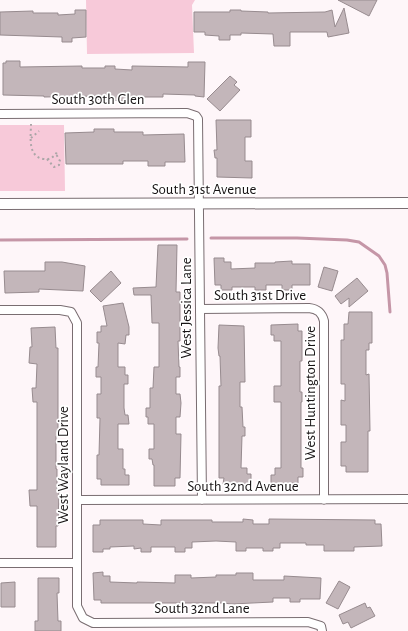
<svg xmlns="http://www.w3.org/2000/svg" width="408" height="631" viewBox="0 0 408 631" font-family="'Alegreya Sans',sans-serif">
  <style>
    .green { fill: #f7c9d9 }
    .lines { fill: none; stroke-linecap: round; stroke-linejoin: round }
    .stream { stroke: #c596a7; stroke-width: 3 }
    .building { fill: #c3b6ba; stroke: #978b8f }
    .minor-casing { stroke: #796d71; stroke-width: 10 }
    .tertiary-casing { stroke: #796d71; stroke-width: 12 }
    .path { stroke: #aca6a8; stroke-width: 2; stroke-dasharray: 2 3; stroke-linecap: butt }
    .minor { stroke: #fff; stroke-width: 8 }
    .tertiary { stroke: #fff; stroke-width: 10 }
    .labels { text-anchor: middle; stroke-width: 3.5; stroke-linejoin: round; paint-order: stroke }
    .street-label { font-size: 15px; fill: #171314; stroke: #fff }
  </style>
  <rect width="100%" height="100%" fill="#fef6f9"/>
  <!-- green -->
  <path class="green" d="M 86,0 L 195,0 L 192,5 L 194,53 L 87,54 Z
    M 0,125 L 64,125 L 65,191 L 0,191 Z"/>
  <g class="lines">
    <!-- stream -->
    <path class="stream" d="M 211,238 L 297,238 L 347,240 L 359,242 L 379,256 L 385,265 L 387,273 L 390,312
      M 0,240 L 187,239"/>
  </g>
  <!-- building -->
  <path class="building" d="M 338,0 L 377,0 L 369,16 Z
    M 344,8 L 349,33 L 328,37 L 327,32 L 290,32 L 290,46 L 274,46 L 273,34 L 241,33 L 241,35 L 230,35 L 230,40 L 219,40 L 219,36 L 205,35 L 205,32 L 194,32 L 194,12 L 230,12 L 230,10 L 241,10 L 241,11 L 268,12 L 268,13 L 325,12 L 332,10 L 335,27 Z
    M 75,10 L 86,10 L 86,37 L 72,38 L 72,42 L 62,42 L 62,37 L 0,35 L 0,12 L 33,11 L 33,13 L 58,13 L 58,15 L 75,14 Z
    M 6,61 L 20,61 L 20,67 L 82,66 L 82,68 L 105,68 L 105,66 L 115,66 L 115,69 L 132,70 L 132,66 L 188,67 L 188,62 L 205,62 L 204,97 L 195,96 L 195,95 L 163,94 L 163,97 L 134,97 L 134,101 L 126,101 L 96,99 L 98,96 L 44,97 L 44,96 L 3,95 L 3,63 L 6,63 Z
    M 230,76 L 237,82 L 234,85 L 240,90 L 220,111 L 207,99 Z
    M 216,120 L 251,120 L 251,137 L 245,137 L 245,161 L 252,161 L 252,178 L 217,177 L 217,158 L 215,158 L 214,150 L 217,150 Z
    M 94,129 L 114,129 L 114,132 L 143,132 L 143,135 L 184,134 L 185,162 L 165,162 L 165,166 L 148,166 L 148,161 L 123,161 L 123,164 L 66,164 L 65,133 L 94,132 Z
    M 158,245 L 177,245 L 176,292 L 180,292 L 180,341 L 178,341 L 179,367 L 180,367 L 180,377 L 176,377 L 176,394 L 180,394 L 181,403 L 180,417 L 176,417 L 176,434 L 181,434 L 180,478 L 175,478 L 175,486 L 154,486 L 154,465 L 153,465 L 152,459 L 149,459 L 149,449 L 154,449 L 154,424 L 148,424 L 148,417 L 146,417 L 146,408 L 150,408 L 150,388 L 153,388 L 154,367 L 159,367 L 159,323 L 152,323 L 151,295 L 134,295 L 133,288 L 156,287 Z
    M 214,258 L 224,258 L 224,262 L 231,262 L 231,269 L 255,268 L 255,263 L 275,263 L 275,262 L 292,261 L 292,264 L 310,264 L 310,285 L 292,285 L 292,290 L 282,290 L 282,285 L 266,285 L 266,290 L 255,290 L 255,287 L 232,287 L 232,290 L 221,290 L 221,285 L 215,285 Z
    M 45,262 L 62,262 L 85,266 L 83,291 L 39,289 L 39,292 L 5,293 L 4,271 L 45,271 Z
    M 324,267 L 338,271 L 332,291 L 318,287 Z
    M 111,271 L 121,283 L 101,302 L 90,291 Z
    M 357,278 L 368,291 L 349,307 L 349,298 L 341,304 L 335,296 Z
    M 123,303 L 129,327 L 129,335 L 126,335 L 125,344 L 118,343 L 118,367 L 125,367 L 125,375 L 128,375 L 128,384 L 124,384 L 124,408 L 125,415 L 128,415 L 129,424 L 118,424 L 118,449 L 123,449 L 123,469 L 125,469 L 125,475 L 129,475 L 129,485 L 101,485 L 101,479 L 97,479 L 97,455 L 99,455 L 100,418 L 97,418 L 97,394 L 101,394 L 101,377 L 96,377 L 96,367 L 98,367 L 99,343 L 97,343 L 97,332 L 101,332 L 101,326 L 107,326 L 103,306 Z
    M 349,312 L 372,312 L 372,343 L 369,343 L 369,350 L 366,350 L 366,375 L 369,374 L 370,431 L 368,431 L 368,472 L 346,472 L 346,466 L 341,466 L 341,442 L 346,442 L 346,425 L 341,425 L 341,400 L 345,401 L 345,384 L 341,384 L 341,340 L 344,340 L 344,324 L 348,324 Z
    M 298,324 L 298,331 L 302,331 L 302,361 L 300,361 L 300,392 L 302,392 L 302,402 L 301,402 L 301,468 L 303,468 L 303,477 L 298,477 L 298,483 L 271,484 L 271,475 L 275,475 L 275,468 L 281,468 L 281,402 L 274,402 L 274,386 L 281,386 L 281,341 L 274,341 L 274,335 L 271,335 L 271,325 Z
    M 219,325 L 244,326 L 245,382 L 240,382 L 240,407 L 242,407 L 243,427 L 245,427 L 245,436 L 242,436 L 241,468 L 247,468 L 247,474 L 251,474 L 251,484 L 223,484 L 224,478 L 219,478 L 219,386 L 221,386 L 220,356 L 219,356 L 218,348 Z
    M 55,327 L 56,348 L 58,348 L 58,436 L 56,436 L 56,469 L 57,469 L 57,490 L 59,490 L 58,526 L 56,526 L 56,547 L 37,547 L 37,506 L 30,506 L 29,490 L 37,490 L 37,402 L 33,402 L 32,388 L 36,388 L 37,364 L 29,363 L 30,347 L 32,347 L 31,328 Z
    M 243,519 L 253,520 L 253,524 L 269,524 L 269,519 L 375,520 L 375,524 L 381,524 L 382,546 L 354,547 L 354,551 L 324,551 L 324,545 L 306,545 L 306,543 L 280,543 L 280,548 L 273,548 L 273,551 L 263,551 L 263,548 L 246,548 L 246,551 L 236,551 L 236,542 L 216,541 L 192,542 L 192,548 L 185,548 L 185,552 L 175,552 L 175,547 L 151,547 L 151,552 L 141,552 L 141,548 L 134,549 L 134,546 L 110,547 L 110,549 L 103,549 L 103,552 L 93,552 L 93,525 L 100,525 L 100,520 L 143,520 L 143,524 L 161,525 L 161,520 L 212,520 L 212,522 L 243,522 Z
    M 103,572 L 103,576 L 110,576 L 110,582 L 137,583 L 137,582 L 175,583 L 175,575 L 191,575 L 191,578 L 216,577 L 216,575 L 236,575 L 236,573 L 253,573 L 253,580 L 284,580 L 284,576 L 321,578 L 320,599 L 300,599 L 300,602 L 290,602 L 290,598 L 273,598 L 273,602 L 232,604 L 223,603 L 101,603 L 101,600 L 94,600 L 93,573 Z
    M 38,578 L 59,578 L 59,593 L 57,593 L 58,621 L 61,621 L 61,631 L 35,631 L 35,621 L 38,621 Z
    M 339,581 L 350,587 L 338,609 L 326,603 Z
    M 15,582 L 15,607 L 1,607 L 1,583 Z
    M 365,603 L 367,608 L 370,607 L 375,616 L 351,628 L 348,622 L 343,624 L 339,615 Z"/>
  <g class="lines">
    <defs>
      <path id="minor" d="M 0,114 L 187,113 L 196,116 L 198,119 L 202,500
        M 200,309 L 309,308 C 318,309 322,313 324,321 L 324,500
        M 0,310 L 60,310 L 71,312 L 77,323 L 77,606 L 83,618 L 93,623 L 308,622 L 321,626 L 322,631
        M 77,500 L 408,499
        M 0,563 L 77,563"/>
      <path id="tertiary" d="M 0,204 L 408,203"/>
    </defs>
    <!-- minor casing -->
    <use href="#minor" class="minor-casing"/>
    <!-- tertiary casing -->
    <use href="#tertiary" class="tertiary-casing"/>
    <!-- path -->
    <path class="path" d="M 31,124 C 31,136 27,157 44,159 C 50,160 54,157 57,152
      M 31,138 L 39,131
      M 47,159 L 54,167 L 59,165 L 60,161 L 56,154"/>
    <!-- minor -->
    <use href="#minor" class="minor"/>
    <!-- tertiary -->
    <use href="#tertiary" class="tertiary"/>
  </g>
  <g class="labels">
    <!-- street labels -->
    <g class="street-label">
      <text x="98" y="104">South 30th Glen</text>
      <text x="204" y="194">South 31st Avenue</text>
      <text x="260" y="300">South 31st Drive</text>
      <text transform="translate(186 308) rotate(-90)" y="5">West Jessica Lane</text>
      <text transform="translate(310 393) rotate(-90)" y="5">West Huntington Drive</text>
      <text transform="translate(63 465) rotate(-90)" y="5">West Wayland Drive</text>
      <text x="243" y="491">South 32nd Avenue</text>
      <text x="202" y="613">South 32nd Lane</text>
    </g>
  </g>
</svg>
